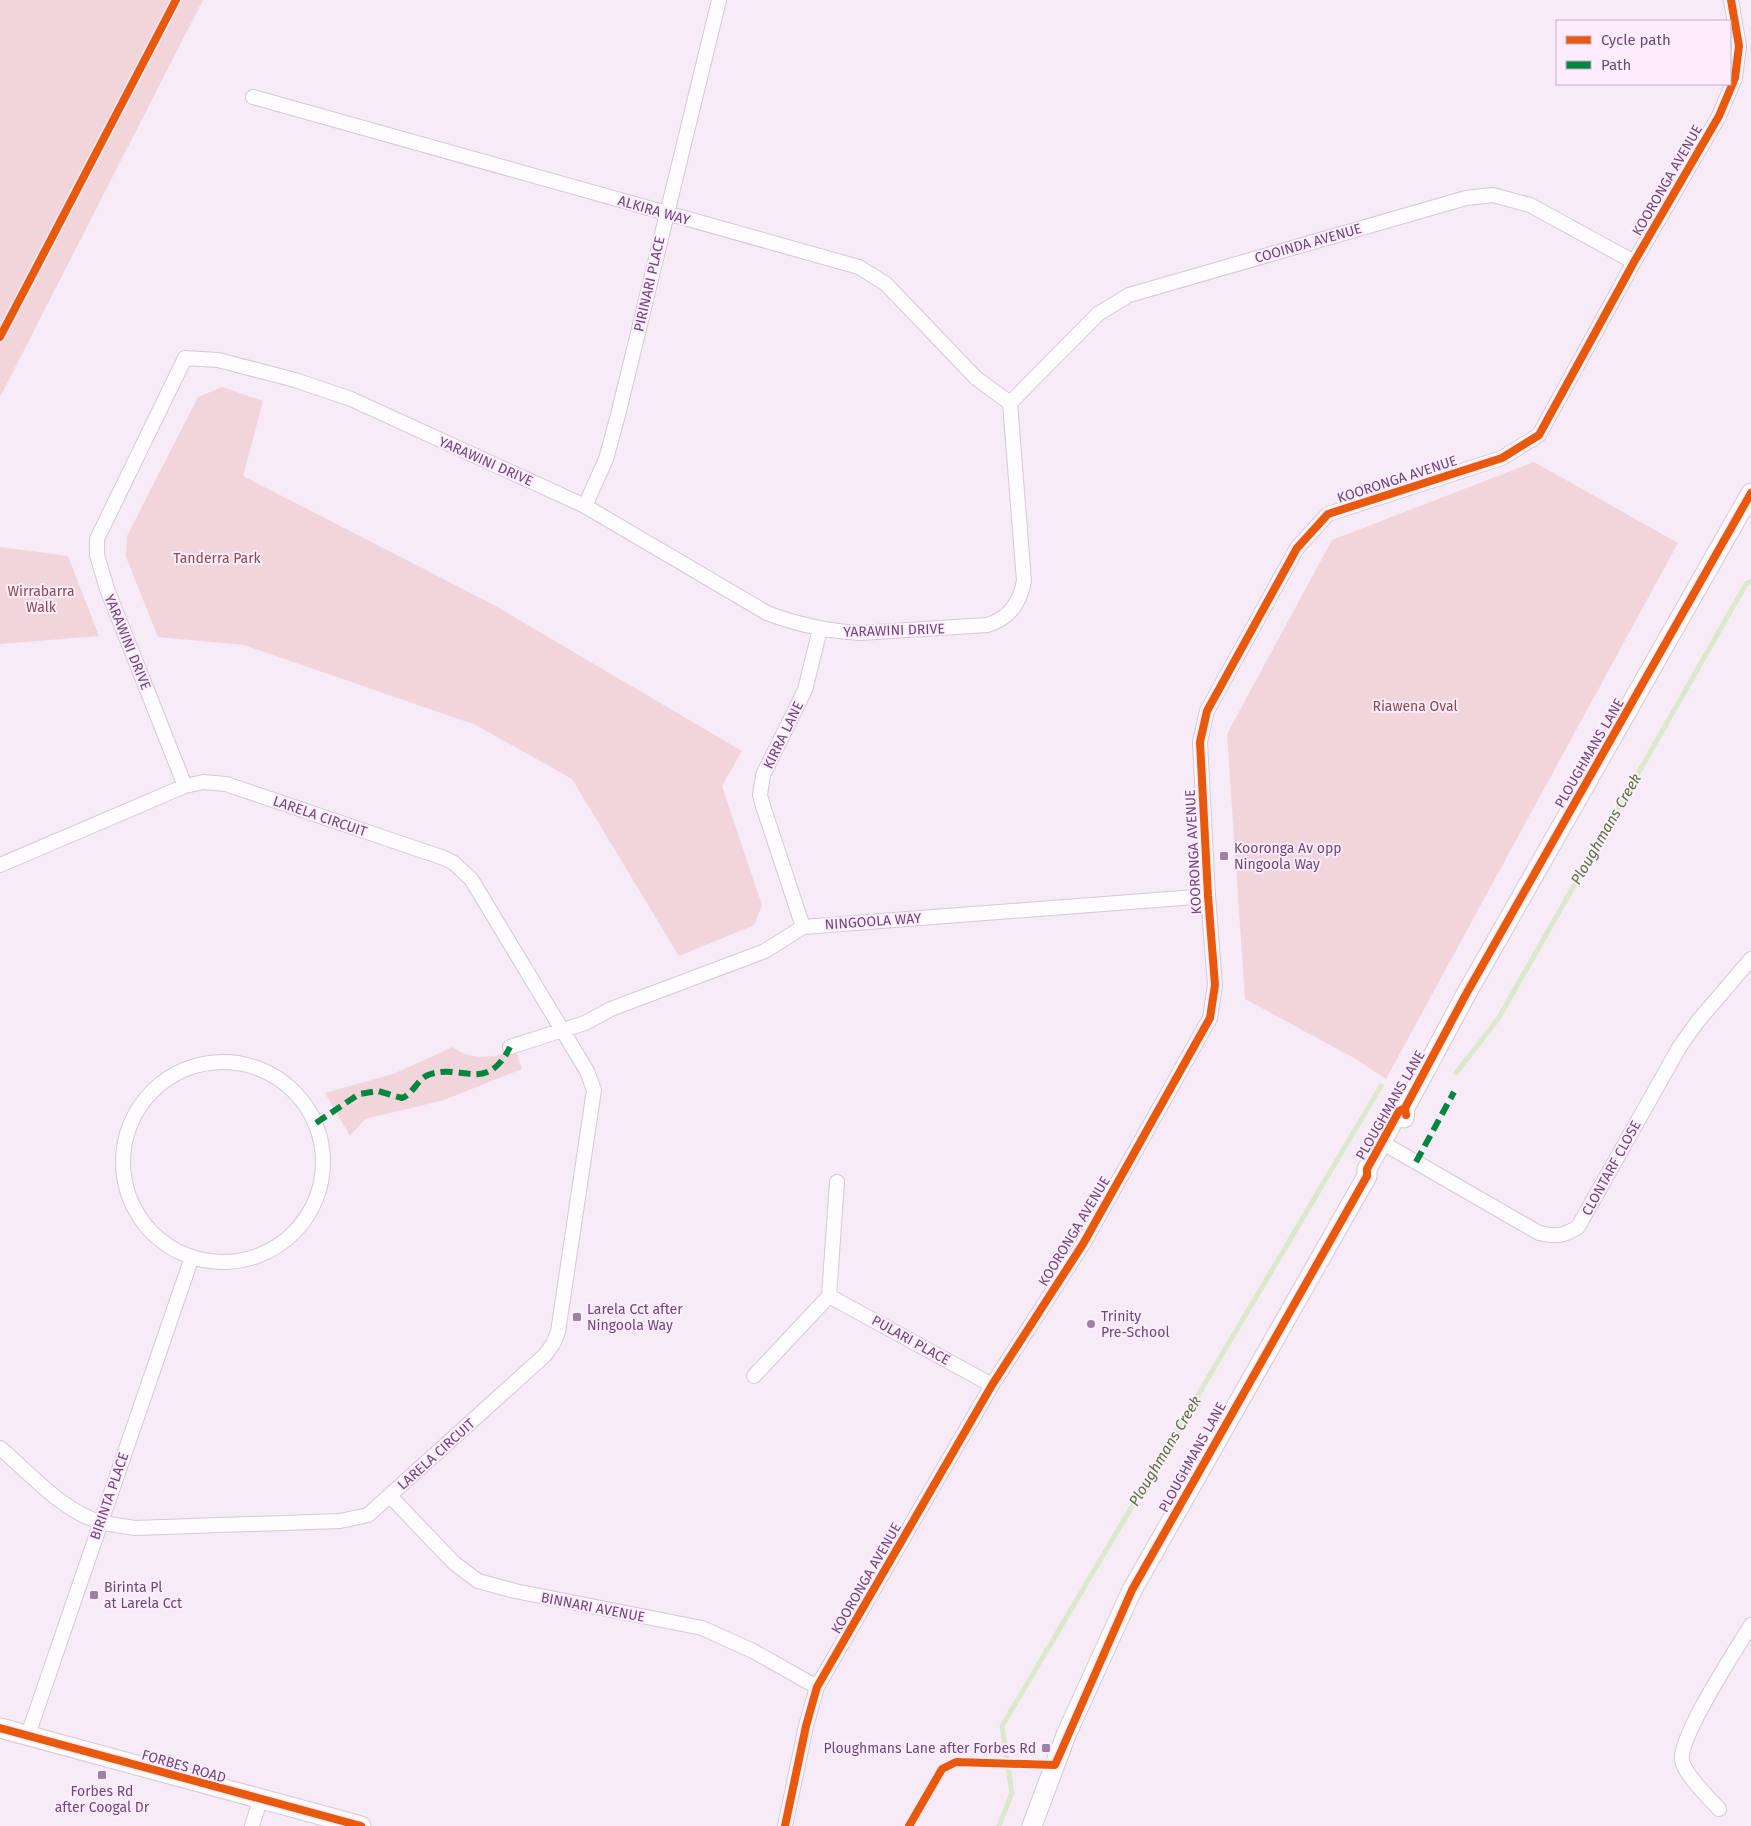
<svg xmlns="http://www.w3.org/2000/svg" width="1751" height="1826" viewBox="0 0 1751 1826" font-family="'Fira Sans',sans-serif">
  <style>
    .green { fill: #f1d5da }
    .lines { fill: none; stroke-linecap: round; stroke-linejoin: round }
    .stream { stroke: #dae9cc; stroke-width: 5 }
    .street-casing { stroke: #d5c9d7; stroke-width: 16 }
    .secondary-casing { stroke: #d5c8d7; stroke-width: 21 }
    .street { stroke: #fefcfe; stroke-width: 14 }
    .secondary { stroke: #fefcfe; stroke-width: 19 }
    .quiet { stroke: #00873e; stroke-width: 6; stroke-dasharray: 12 6; stroke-linecap: butt }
    .cycleway-casing { stroke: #ffecff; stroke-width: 11 }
    .cycleway { stroke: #e8590c; stroke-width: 8 }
    .poi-dot { fill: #9d82a4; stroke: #ffecff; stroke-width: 2 }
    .labels { text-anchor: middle; stroke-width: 4; stroke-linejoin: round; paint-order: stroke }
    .street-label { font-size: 14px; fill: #6c4977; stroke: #ffecff }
    .park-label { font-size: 14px; fill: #8a4c46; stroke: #ffecff }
    .poi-label { font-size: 14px; fill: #6c4977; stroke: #ffecff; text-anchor: start }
    .water-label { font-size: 15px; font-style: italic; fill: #547639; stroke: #ffecff }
  </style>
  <rect width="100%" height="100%" fill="#f7ebf7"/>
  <!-- green -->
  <path class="green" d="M 0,0 L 203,0 L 0,397 Z
    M 222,387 L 263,401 L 243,476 L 492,604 L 742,751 L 722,786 L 762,905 L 754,925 L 679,956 L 572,779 L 476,725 L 244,645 L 158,637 L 126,557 L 127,536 L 198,397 Z
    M 1534,462 L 1678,543 L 1386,1079 L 1354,1058 L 1245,999 L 1227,734 L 1332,540 Z
    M 0,547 L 68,556 L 99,636 L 0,644 Z
    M 453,1047 C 472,1062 493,1057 516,1051 L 522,1069 L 444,1100 L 365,1119 L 350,1136 L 325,1093 L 393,1074 Z"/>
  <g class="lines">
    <!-- stream -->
    <path class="stream" d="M 1456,1073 L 1498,1019 L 1746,584 L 1751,581
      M 999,1826 L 1012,1793 L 1002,1726 L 1381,1086"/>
    <defs>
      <path id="street" d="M 253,97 L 859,267 L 886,284 L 976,378 L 1010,403
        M 1010,403 L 1098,314 L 1129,295 L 1466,198 L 1493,195 L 1530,205 L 1634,262
        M 585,506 L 606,459 L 618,415 L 719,0
        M 185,786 L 107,589 L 97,555 L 97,539 L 185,358 L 218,360 L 295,380 L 351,399 L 585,506 L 767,613 C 798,625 828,631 860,633 L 987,625 C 1009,619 1020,603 1024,581 L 1010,403
        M 0,865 L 185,786 L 203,782 L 226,784 L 444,858 L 454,863 L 471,879 L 587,1071 L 594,1090 L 558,1332 L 553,1344 L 545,1355 L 368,1515 L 340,1521 L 135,1528 C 123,1526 111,1525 100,1522 C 61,1510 30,1473 0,1448
        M 803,927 L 763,806 L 760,795 L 763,775 L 805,690 L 820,629
        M 510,1047 L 585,1023 L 611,1009 L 765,951 L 803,927 L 1208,896
        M123 1162a100 100 0 1 1 200 0a100 100 0 1 1-200 0Z
        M 1388,1146 L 1539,1233 C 1555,1237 1564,1236 1578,1227 L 1680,1046 L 1698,1021 L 1751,959
        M 829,1296 L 992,1385
        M 754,1376 L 829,1296 L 837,1182
        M 390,1496 L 454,1563 L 478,1581 L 515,1591 L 702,1628 L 753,1651 L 817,1687
        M 28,1735 L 192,1257
        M 1719,1809 C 1709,1798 1684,1774 1682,1760 C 1679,1736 1736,1650 1751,1625
        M 252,1826 L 260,1800
        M 785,1826 L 806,1726 L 817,1687 L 992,1385 L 1083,1244 L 1210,1018 L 1215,985 L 1208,896 L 1200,742 L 1207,711 L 1297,548 L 1328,514 L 1502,458 L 1539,435 L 1634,262 L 1719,116 L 1735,78 L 1739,46 L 1731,0"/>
      <path id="secondary" d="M 1404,1118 L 1405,1108 L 1465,996 L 1751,493
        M 0,1728 L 361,1826
        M 1032,1826 L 1066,1735 L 1132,1590 L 1367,1176 L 1367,1169 L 1399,1111 L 1405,1108"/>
    </defs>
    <!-- street casing -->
    <use href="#street" class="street-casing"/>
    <!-- secondary casing -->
    <use href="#secondary" class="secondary-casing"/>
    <!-- street -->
    <use href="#street" class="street"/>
    <!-- secondary -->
    <use href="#secondary" class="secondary"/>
    <!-- quiet -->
    <path class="quiet" d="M 316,1123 L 359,1094 L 378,1091 L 402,1098 C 413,1094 417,1080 428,1075 C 462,1062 486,1095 510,1047
      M 1416,1162 L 1454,1092"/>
    <defs>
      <path id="cycleway" d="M 0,337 L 176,0
        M 1406,1115 L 1405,1108 L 1465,996 L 1751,493
        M 0,1728 L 361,1826
        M 785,1826 L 806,1726 L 817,1687 L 992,1385 L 1083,1244 L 1210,1018 L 1215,985 L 1208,896 L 1200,742 L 1207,711 L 1297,548 L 1328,514 L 1502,458 L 1539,435 L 1634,262 L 1719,116 L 1735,78 L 1739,46 L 1731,0
        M 909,1826 L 942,1769 L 956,1762 L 1055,1765 L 1132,1590 L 1367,1176 L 1367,1169 L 1399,1111 L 1405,1108"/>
    </defs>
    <!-- cycleway casing -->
    <use href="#cycleway" class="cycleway-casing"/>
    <!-- cycleway -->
    <use href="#cycleway" class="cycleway"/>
  </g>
  <!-- markers -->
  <g class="poi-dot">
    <rect x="1219" y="851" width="10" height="10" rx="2.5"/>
    <rect x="572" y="1312" width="10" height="10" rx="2.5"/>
    <circle cx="1091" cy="1324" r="5"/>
    <rect x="89" y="1590" width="10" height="10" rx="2.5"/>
    <rect x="1041" y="1743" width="10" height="10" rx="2.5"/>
    <rect x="97" y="1770" width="10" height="10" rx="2.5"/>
  </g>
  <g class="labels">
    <!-- street labels -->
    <g class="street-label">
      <text transform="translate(1667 180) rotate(-60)" y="5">KOORONGA AVENUE</text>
      <text transform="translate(654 210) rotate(16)" y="5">ALKIRA WAY</text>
      <text transform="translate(1308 243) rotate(-16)" y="5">COOINDA AVENUE</text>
      <text transform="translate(649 284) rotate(-77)" y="5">PIRINARI PLACE</text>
      <text transform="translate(486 461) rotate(24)" y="5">YARAWINI DRIVE</text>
      <text transform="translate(1397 479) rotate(-18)" y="5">KOORONGA AVENUE</text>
      <text transform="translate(894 630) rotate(-2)" y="5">YARAWINI DRIVE</text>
      <text transform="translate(128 642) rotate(68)" y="5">YARAWINI DRIVE</text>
      <text transform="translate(783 735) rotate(-64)" y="5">KIRRA LANE</text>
      <text transform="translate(1589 753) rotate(-60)" y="5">PLOUGHMANS LANE</text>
      <text transform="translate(320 816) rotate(19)" y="5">LARELA CIRCUIT</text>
      <text transform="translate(1193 852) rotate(-93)" y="5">KOORONGA AVENUE</text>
      <text transform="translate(873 921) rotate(-4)" y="5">NINGOOLA WAY</text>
      <text transform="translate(1390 1105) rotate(-60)" y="5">PLOUGHMANS LANE</text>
      <text transform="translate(1611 1168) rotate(-61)" y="5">CLONTARF CLOSE</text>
      <text transform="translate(1074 1231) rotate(-59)" y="5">KOORONGA AVENUE</text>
      <text transform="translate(911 1340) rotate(29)" y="5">PULARI PLACE</text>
      <text transform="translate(436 1454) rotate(-42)" y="5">LARELA CIRCUIT</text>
      <text transform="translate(1192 1457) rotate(-61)" y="5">PLOUGHMANS LANE</text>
      <text transform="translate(109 1496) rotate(-71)" y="5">BIRINTA PLACE</text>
      <text transform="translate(866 1578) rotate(-60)" y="5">KOORONGA AVENUE</text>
      <text transform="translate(593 1607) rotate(11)" y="5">BINNARI AVENUE</text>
      <text transform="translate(184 1766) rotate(16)" y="5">FORBES ROAD</text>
    </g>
    <!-- park labels -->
    <g class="park-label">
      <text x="217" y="563">Tanderra Park</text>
      <text x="41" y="596">Wirrabarra<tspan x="41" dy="16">Walk</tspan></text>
      <text x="1415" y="711">Riawena Oval</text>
    </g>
    <!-- poi labels -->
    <g class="poi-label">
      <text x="1234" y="853">Kooronga Av opp<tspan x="1234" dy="16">Ningoola Way</tspan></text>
      <text x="587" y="1314">Larela Cct after<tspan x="587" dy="16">Ningoola Way</tspan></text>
      <text x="1101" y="1321">Trinity<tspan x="1101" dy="16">Pre-School</tspan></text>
      <text x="104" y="1592">Birinta Pl<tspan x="104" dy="16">at Larela Cct</tspan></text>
      <text x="1036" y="1753" text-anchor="end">Ploughmans Lane after Forbes Rd</text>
      <text x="102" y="1796" text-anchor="middle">Forbes Rd<tspan x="102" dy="16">after Coogal Dr</tspan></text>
    </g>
    <!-- water labels -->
    <g class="water-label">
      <text transform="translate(1606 829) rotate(-60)" y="5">Ploughmans Creek</text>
      <text transform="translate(1165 1451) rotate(-59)" y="5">Ploughmans Creek</text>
    </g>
  </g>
  <!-- legend -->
  <rect x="1556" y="20" width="175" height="65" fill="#ffecff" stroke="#c4abc9"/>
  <rect x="1566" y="36" width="25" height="8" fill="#e8590c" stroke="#c4abc9"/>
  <text x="1601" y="45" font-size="15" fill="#6c4977">Cycle path</text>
  <rect x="1566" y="61" width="25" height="8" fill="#00873e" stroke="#c4abc9"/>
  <text x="1601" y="70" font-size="15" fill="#6c4977">Path</text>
</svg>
